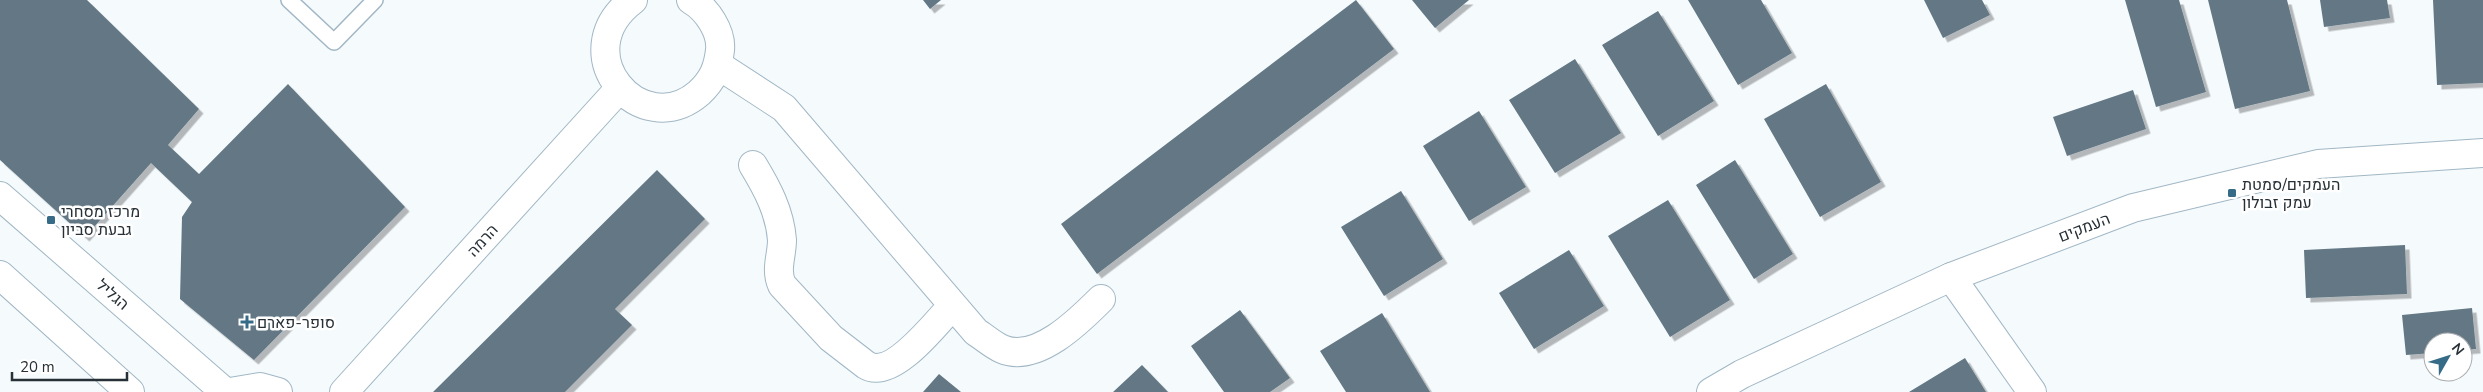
<svg xmlns="http://www.w3.org/2000/svg" width="2483" height="392" viewBox="0 0 2483 392" font-family="'Nunito Sans',Heebo,sans-serif">
  <style>
    .building { fill: #637884; filter: url(#shadow) }
    .lines { fill: none; stroke-linecap: round; stroke-linejoin: round }
    .service-casing { stroke: #a1b7c5; stroke-width: 18 }
    .minor-casing { stroke: #a1b7c5; stroke-width: 30 }
    .tertiary-casing { stroke: #a1b7c5; stroke-width: 30 }
    .service { stroke: #fff; stroke-width: 15 }
    .minor { stroke: #fff; stroke-width: 28 }
    .tertiary { stroke: #fff; stroke-width: 28 }
    .poi-dot { fill: #366b87; stroke: #fff; stroke-width: 2 }
    .labels { text-anchor: middle; stroke-width: 5; stroke-linejoin: round; paint-order: stroke }
    .poi-label { font-size: 16px; fill: #273036; stroke: #fff; text-anchor: start }
    .street-label { font-size: 16px; fill: #273036; stroke: #fff }
  </style>
  <defs>
    <filter id="shadow"><feDropShadow dx="4.5" dy="4.5" stdDeviation="0" flood-color="#0004"/></filter>
  </defs>
  <rect width="100%" height="100%" fill="#f5fafc"/>
  <!-- building -->
  <path class="building" d="M 0,0 L 87,0 L 199,109 L 168,145 L 199,174 L 288,84 L 405,207 L 254,360 L 180,299 L 182,217 L 192,202 L 151,163 L 85,237 L 0,160 Z
    M 923,0 L 941,0 L 930,9 Z
    M 1356,0 L 1394,49 L 1097,274 L 1061,224 Z
    M 1412,0 L 1469,0 L 1435,28 Z
    M 1688,0 L 1761,0 L 1792,53 L 1738,85 Z
    M 1924,0 L 1982,0 L 1990,15 L 1943,38 Z
    M 2125,0 L 2179,0 L 2206,92 L 2156,107 Z
    M 2208,0 L 2287,0 L 2310,91 L 2235,109 Z
    M 2320,0 L 2387,0 L 2390,18 L 2324,27 Z
    M 2433,0 L 2483,0 L 2483,83 L 2437,85 Z
    M 1658,11 L 1714,101 L 1658,136 L 1602,45 Z
    M 1575,59 L 1621,133 L 1555,173 L 1509,100 Z
    M 1826,84 L 1881,182 L 1820,217 L 1764,119 Z
    M 2133,90 L 2146,129 L 2067,156 L 2053,117 Z
    M 1479,111 L 1526,187 L 1469,221 L 1423,146 Z
    M 1735,160 L 1793,254 L 1754,279 L 1696,185 Z
    M 657,170 L 705,219 L 615,309 L 632,325 L 565,392 L 433,392 Z
    M 1401,191 L 1443,259 L 1384,296 L 1341,227 Z
    M 1668,200 L 1730,300 L 1670,337 L 1608,236 Z
    M 2405,245 L 2407,294 L 2306,298 L 2304,250 Z
    M 1569,250 L 1604,306 L 1534,349 L 1499,293 Z
    M 2472,308 L 2476,349 L 2463,350 L 2463,342 L 2433,342 L 2433,353 L 2406,355 L 2402,315 Z
    M 1240,310 L 1290,378 L 1270,392 L 1224,392 L 1191,346 Z
    M 1382,313 L 1430,392 L 1346,392 L 1320,351 Z
    M 1965,358 L 1986,392 L 1909,392 Z
    M 1142,365 L 1168,392 L 1113,392 Z
    M 939,374 L 961,392 L 923,392 Z"/>
  <g class="lines">
    <defs>
      <path id="service" d="M 289,0 L 334,42 L 375,0"/>
      <path id="minor" d="M 633,0 C 563,53 641,143 699,93 C 713,80 718,68 720,50 C 722,32 707,9 691,0
        M 718,65 L 784,108 L 976,332 C 984,337 993,345 1002,349 C 1036,364 1079,321 1101,299
        M 753,165 C 767,188 780,212 782,240 C 782,256 775,269 782,285 L 831,338 L 866,365 C 892,381 936,323 952,306
        M 1951,277 L 2032,392
        M 344,392 L 620,88"/>
      <path id="tertiary" d="M 0,196 L 225,392
        M 0,275 L 130,392
        M 230,392 L 260,387 L 278,392
        M 1711,392 L 1742,374 L 1951,277 L 2133,208 L 2318,164 L 2483,153"/>
    </defs>
    <!-- service casing -->
    <use href="#service" class="service-casing"/>
    <!-- minor casing -->
    <use href="#minor" class="minor-casing"/>
    <!-- tertiary casing -->
    <use href="#tertiary" class="tertiary-casing"/>
    <!-- service -->
    <use href="#service" class="service"/>
    <!-- minor -->
    <use href="#minor" class="minor"/>
    <!-- tertiary -->
    <use href="#tertiary" class="tertiary"/>
  </g>
  <!-- markers -->
  <g class="poi-dot">
    <rect x="2227" y="188" width="10" height="10" rx="2.5"/>
    <rect x="46" y="215" width="10" height="10" rx="2.5"/>
    <path d="M244.5 314.5h5v5h5v5h-5v5h-5v-5h-5v-5h5z"/>
  </g>
  <g class="labels">
    <!-- poi labels -->
    <g class="poi-label">
      <text x="2242" y="190">העמקים/סמטת<tspan x="2242" dy="18">עמק זבולון</tspan></text>
      <text x="61" y="217">מרכז מסחרי<tspan x="61" dy="18">גבעת סביון</tspan></text>
      <text x="257" y="328">סופר-פארם</text>
    </g>
    <!-- street labels -->
    <g class="street-label">
      <text transform="translate(2084 227) rotate(-21)" y="6">העמקים</text>
      <text transform="translate(482 240) rotate(-48)" y="6">הרמה</text>
      <text transform="translate(113 294) rotate(41)" y="6">הגליל</text>
    </g>
  </g>
  <!-- north arrow -->
  <g transform="translate(2448 357) rotate(51)"><circle r="24" fill="#ffffff" stroke="#a9acaf"/>
  <path d="M0-4L9 19L0 12L-9 19Z" fill="#366b87"/>
  <text y="-8" font-size="14" font-weight="bold" text-anchor="middle" fill="#273036">N</text>
  </g>
  <!-- scale -->
  <path d="M12 372v8h115v-8" fill="none" stroke="#273036" stroke-width="2.5"/>
  <text x="20" y="372" font-size="15" fill="#273036" stroke="#ffffff" stroke-width="4" paint-order="stroke">20 m</text>
</svg>
